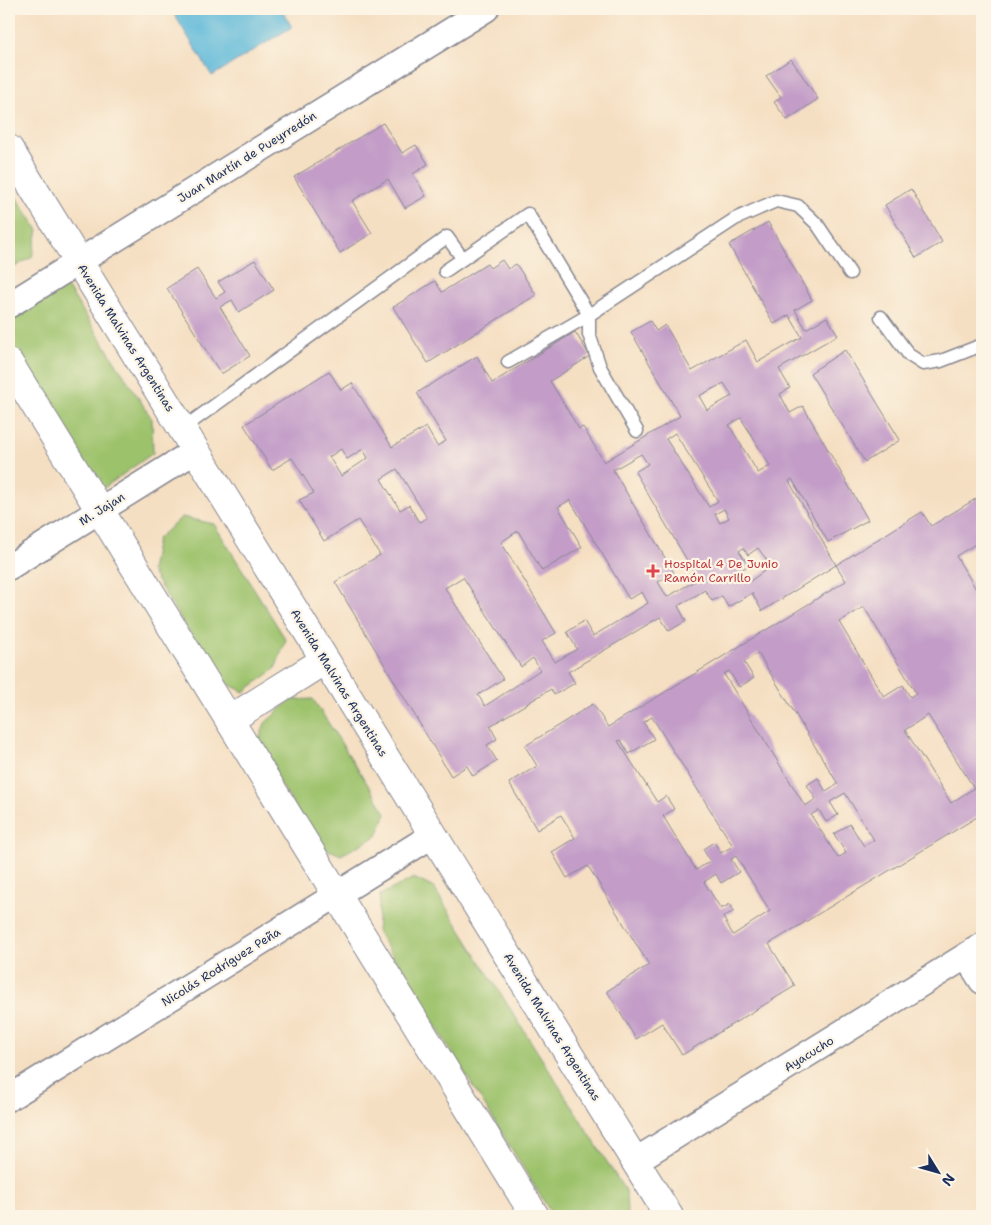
<svg xmlns="http://www.w3.org/2000/svg" width="991" height="1225" viewBox="0 0 991 1225" font-family="'Shantell Sans',sans-serif">
  <style>
    .green { fill: #9dc26c; stroke: #5c7865 }
    .water { fill: #5bb8d9; stroke: #3b749c }
    .building { fill: #c39dc8; fill-rule: evenodd }
    .lines { fill: none; stroke-linecap: round; stroke-linejoin: round }
    .service-casing { stroke: #888790; stroke-width: 15 }
    .minor-casing { stroke: #888790; stroke-width: 28 }
    .secondary-casing { stroke: #888790; stroke-width: 30 }
    .service { stroke: #fff; stroke-width: 12 }
    .minor { stroke: #fff; stroke-width: 25 }
    .secondary { stroke: #fff; stroke-width: 28 }
    .health-dot { fill: #e0444e; stroke: #fcf5e5; stroke-width: 2 }
    .labels { text-anchor: middle; stroke-width: 4.5; stroke-linejoin: round; paint-order: stroke }
    .street-label { font-size: 12px; fill: #1b2f5e; stroke: #fcf5e5 }
    .health-label { font-size: 12px; fill: #be3a42; stroke: #fcf5e5; text-anchor: start }
  </style>
  <rect width="100%" height="100%" fill="#fcf5e5"/>
  <filter id="ink" filterUnits="userSpaceOnUse"><feTurbulence type="fractalNoise" baseFrequency=".02" numOctaves="2"/><feDisplacementMap in="SourceGraphic" scale="10" xChannelSelector="R" yChannelSelector="G"/><feConvolveMatrix kernelMatrix="1 2 1 2 8 2 1 2 1" color-interpolation-filters="sRGB"/></filter>
  <filter id="wash" filterUnits="userSpaceOnUse"><feTurbulence type="fractalNoise" baseFrequency=".0096" numOctaves="4" result="noise"/><feDisplacementMap in="SourceGraphic" scale="20" xChannelSelector="R" yChannelSelector="G"/><feGaussianBlur stdDeviation="1.12" result="paint"/><feColorMatrix in="noise" values="0 0 0 0 0 0 0 0 0 0 0 0 0 0 0 0 0 1.4 0 .05"/><feComposite in="paint" operator="in"/></filter>
  <g filter="url(#wash)">
    <rect width="100%" height="100%" fill="#f5dfc2"/>
    <!-- green -->
    <path class="green" d="M 9,186 L 38,230 L 32,257 L 9,270 Z
      M 50,286 L 68,288 L 152,419 L 153,453 L 101,490 L 9,340 L 9,314 Z
      M 182,517 L 214,524 L 286,640 L 275,669 L 244,692 L 218,679 L 151,571 L 157,539 Z
      M 313,699 L 386,813 L 377,836 L 341,855 L 319,846 L 257,746 L 265,723 L 291,700 Z
      M 414,878 L 434,888 L 626,1192 L 627,1213 L 624,1216 L 553,1216 L 377,931 L 380,895 Z"/>
    <!-- water -->
    <path class="water" d="M 171,9 L 281,9 L 292,27 L 212,76 Z"/>
    <g id="blocks">
      <!-- building -->
      <path class="building" d="M 791,59 L 818,99 L 787,120 L 774,102 L 781,97 L 766,76 Z
        M 383,123 L 402,153 L 416,145 L 428,164 L 413,174 L 426,196 L 405,208 L 388,179 L 352,201 L 372,233 L 340,253 L 294,177 Z
        M 911,189 L 942,242 L 916,258 L 885,205 Z
        M 768,222 L 812,300 L 795,310 L 806,329 L 827,317 L 838,335 L 779,369 L 790,388 L 780,394 L 790,413 L 803,406 L 868,520 L 828,542 L 792,479 L 789,481 L 836,565 L 922,512 L 931,526 L 982,495 L 982,517 L 979,520 L 982,525 L 982,540 L 956,556 L 982,599 L 982,814 L 769,944 L 795,986 L 682,1055 L 662,1023 L 636,1039 L 607,991 L 649,965 L 588,866 L 567,878 L 552,852 L 575,838 L 561,815 L 537,830 L 509,783 L 537,766 L 525,746 L 593,704 L 608,727 L 846,581 L 836,565 L 762,611 L 752,593 L 728,607 L 722,596 L 712,601 L 705,590 L 678,606 L 686,621 L 669,631 L 660,617 L 568,672 L 575,683 L 554,695 L 551,689 L 490,726 L 497,739 L 487,745 L 497,761 L 473,776 L 467,766 L 451,776 L 335,582 L 380,555 L 358,520 L 324,541 L 299,500 L 314,493 L 292,458 L 272,470 L 244,425 L 329,371 L 341,390 L 352,383 L 392,447 L 426,427 L 437,446 L 446,441 L 417,393 L 477,356 L 492,383 L 575,332 L 590,356 L 550,381 L 579,429 L 583,427 L 604,462 L 680,416 L 631,332 L 650,321 L 656,331 L 665,325 L 692,371 L 746,340 L 758,362 L 802,337 L 789,315 L 774,324 L 729,245 ZM 724,383 L 732,396 L 707,410 L 699,396 ZM 741,418 L 770,466 L 758,473 L 729,425 ZM 675,433 L 718,501 L 709,507 L 666,439 ZM 341,449 L 347,459 L 363,449 L 368,458 L 341,476 L 329,457 ZM 641,454 L 648,464 L 635,472 L 698,579 L 667,597 L 658,582 L 674,573 L 613,470 ZM 397,469 L 427,518 L 419,522 L 409,505 L 400,510 L 381,479 ZM 570,500 L 629,599 L 642,592 L 648,603 L 593,636 L 584,621 L 567,632 L 577,649 L 555,662 L 542,641 L 556,633 L 501,542 L 518,531 L 542,571 L 582,547 L 558,507 ZM 724,509 L 729,518 L 720,523 L 715,514 ZM 743,548 L 748,555 L 758,548 L 771,566 L 749,582 L 741,570 L 749,565 L 739,551 ZM 463,577 L 521,667 L 533,658 L 540,670 L 485,706 L 478,695 L 503,679 L 445,588 ZM 864,607 L 916,693 L 910,697 L 903,685 L 884,697 L 839,622 ZM 758,653 L 838,784 L 826,792 L 818,778 L 807,785 L 816,799 L 805,806 L 724,674 L 729,671 L 739,687 L 754,678 L 744,662 ZM 928,715 L 974,788 L 951,803 L 905,730 ZM 652,717 L 733,846 L 721,853 L 714,842 L 703,849 L 710,861 L 696,870 L 663,816 L 674,809 L 666,796 L 657,802 L 618,741 L 621,740 L 629,754 L 654,739 L 643,722 ZM 845,793 L 874,840 L 864,846 L 850,824 L 834,834 L 846,853 L 838,858 L 811,815 L 819,810 L 826,822 L 838,815 L 830,802 ZM 736,856 L 770,911 L 733,935 L 723,917 L 734,911 L 730,904 L 721,909 L 704,882 L 716,874 L 721,883 L 739,872 L 731,859 Z
        M 255,260 L 274,290 L 239,312 L 232,300 L 220,307 L 250,356 L 221,374 L 167,288 L 197,269 L 216,298 L 225,292 L 218,282 Z
        M 502,260 L 508,269 L 516,264 L 536,295 L 428,363 L 393,307 L 435,281 L 442,292 L 487,264 L 490,268 Z
        M 845,350 L 900,440 L 865,462 L 810,373 Z"/>
    </g>
  </g>
  <g filter="url(#ink)">
    <use href="#blocks" fill-opacity="0" stroke="#888790" stroke-width="1"/>
    <g class="lines">
      <defs>
        <path id="service" d="M 445,271 L 528,214 L 589,315 L 589,334 L 600,367 L 637,431
          M 881,317 L 909,355 L 923,364 L 941,361 L 982,345
          M 508,362 L 589,315 L 735,219 L 776,201 L 798,206 L 817,224 L 850,273
          M 182,429 L 447,237 L 463,259"/>
        <path id="minor" d="M 9,305 L 486,9
          M 9,567 L 195,451
          M 966,956 L 982,981
          M 9,1098 L 433,835
          M 635,1161 L 982,946"/>
        <path id="secondary" d="M 9,149 L 669,1216
          M 9,363 L 535,1216
          M 229,720 L 325,660"/>
      </defs>
      <!-- service casing -->
      <use href="#service" class="service-casing"/>
      <!-- minor casing -->
      <use href="#minor" class="minor-casing"/>
      <!-- secondary casing -->
      <use href="#secondary" class="secondary-casing"/>
      <!-- service -->
      <use href="#service" class="service"/>
      <!-- minor -->
      <use href="#minor" class="minor"/>
      <!-- secondary -->
      <use href="#secondary" class="secondary"/>
    </g>
  </g>
  <!-- markers -->
  <path class="health-dot" d="M650.5 563.5h5v5h5v5h-5v5h-5v-5h-5v-5h5z"/>
  <g class="labels">
    <!-- street labels -->
    <g class="street-label">
      <text transform="translate(247 157) rotate(-32)" y="4">Juan Martín de Pueyrredón</text>
      <text transform="translate(126 338) rotate(58)" y="4">Avenida Malvinas Argentinas</text>
      <text transform="translate(102 509) rotate(-32)" y="4">M. Jajan</text>
      <text transform="translate(339 683) rotate(58)" y="4">Avenida Malvinas Argentinas</text>
      <text transform="translate(221 967) rotate(-32)" y="4">Nicolás Rodríguez Peña</text>
      <text transform="translate(552 1027) rotate(58)" y="4">Avenida Malvinas Argentinas</text>
      <text transform="translate(809 1054) rotate(-32)" y="4">Ayacucho</text>
    </g>
    <!-- health labels -->
    <g class="health-label">
      <text x="664" y="568">Hospital 4 De Junio<tspan x="664" dy="14">Ramón Carrillo</tspan></text>
    </g>
  </g>
  <!-- margin -->
  <rect width="991" height="1225" fill="none" stroke="#fcf5e5" stroke-width="30"/>
  <!-- north arrow -->
  <g transform="translate(938 1172) rotate(127)" stroke="#fcf5e5" stroke-width="4" paint-order="stroke">
  <path d="M0-4L9 19L0 12L-9 19Z" fill="#1b2f5e"/>
  <text y="-8" font-size="14" font-weight="bold" text-anchor="middle" fill="#1b2f5e">N</text>
  </g>
</svg>
